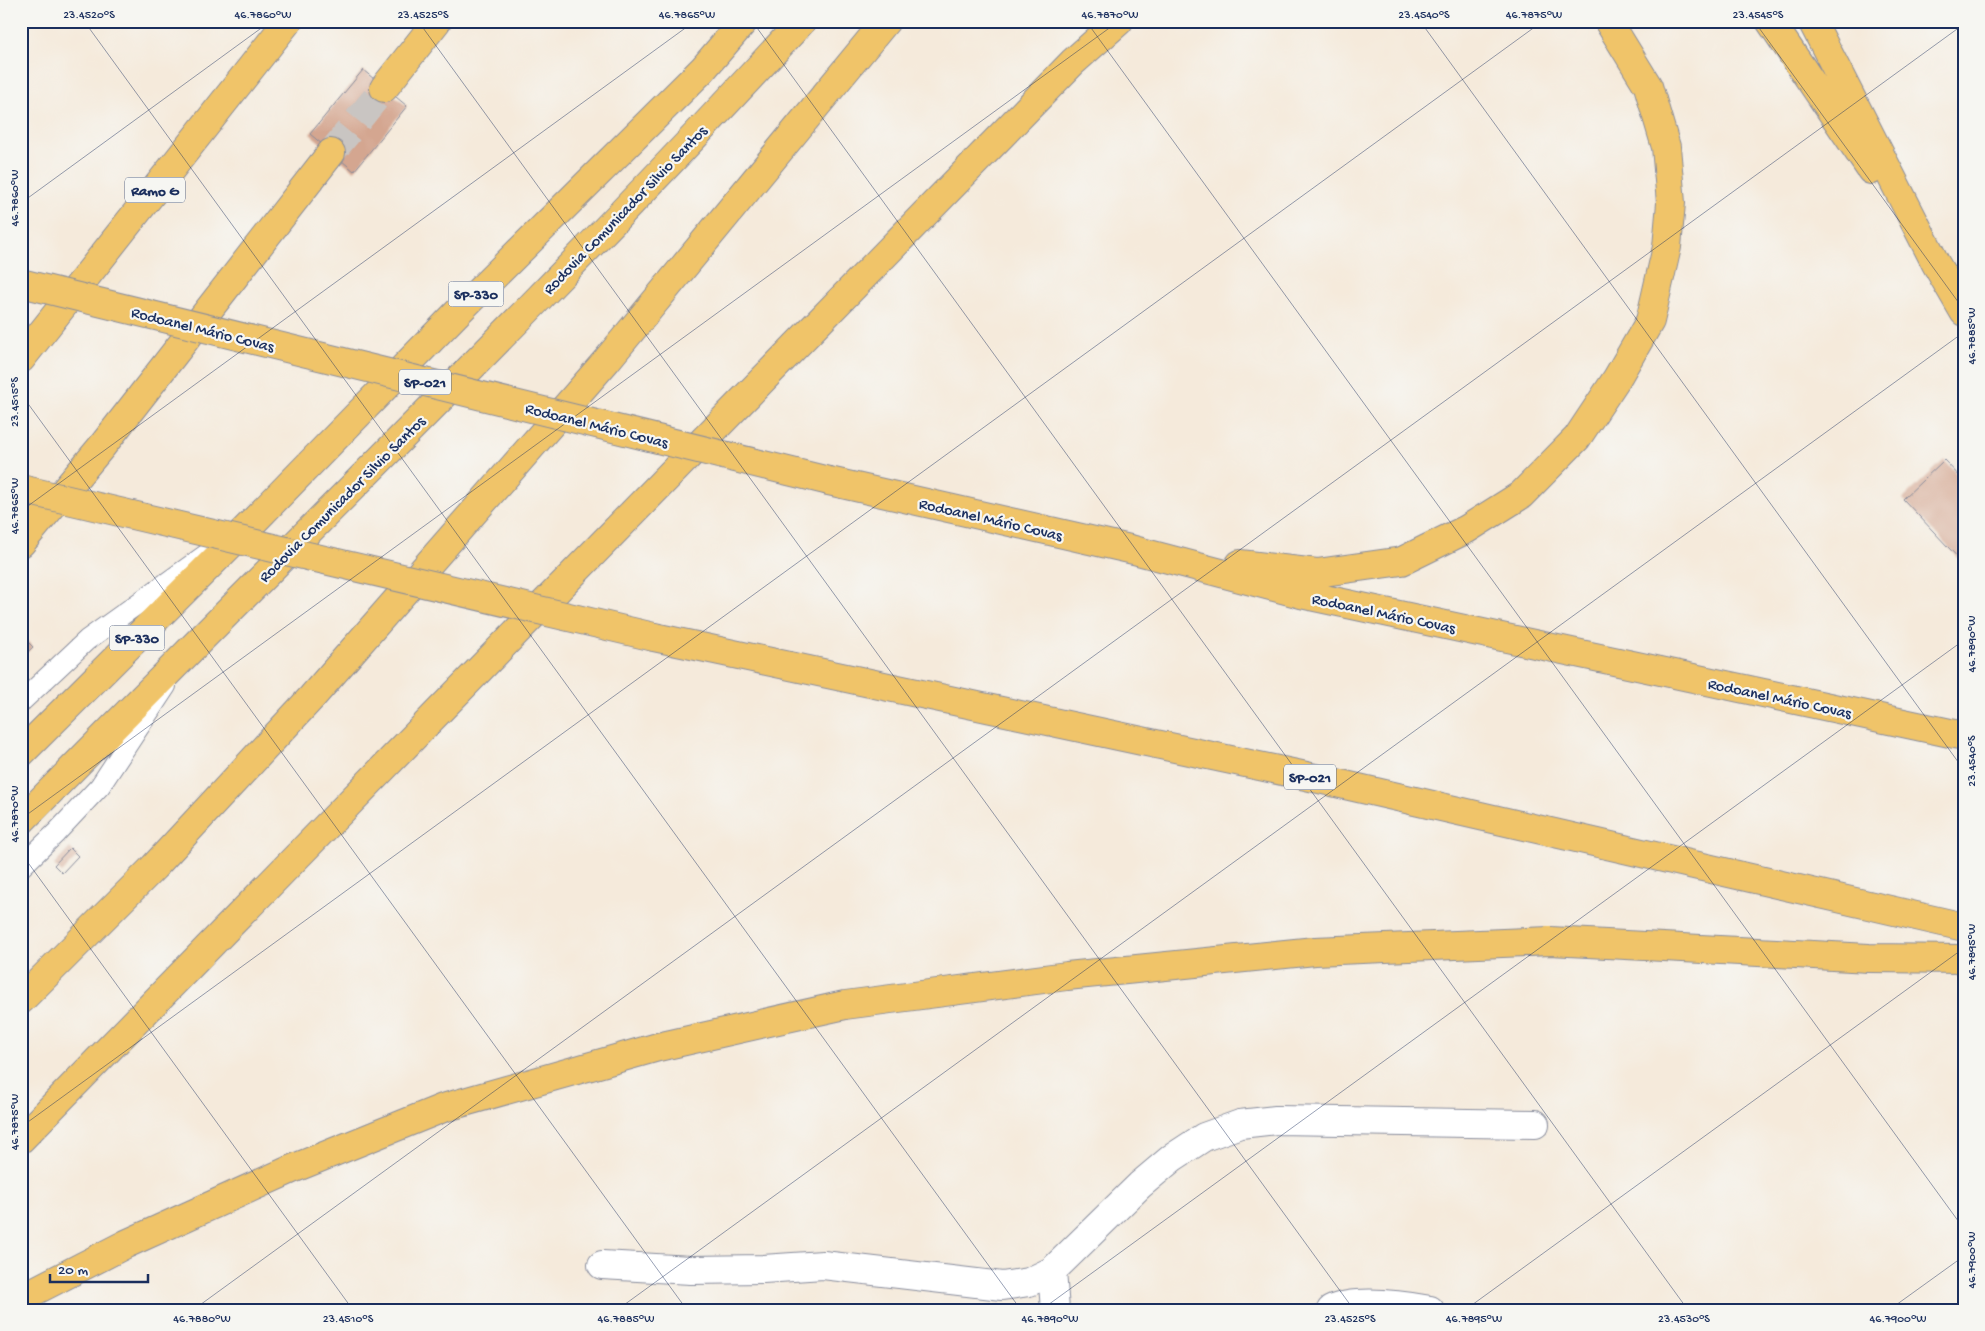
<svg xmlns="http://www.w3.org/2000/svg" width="1985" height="1331" viewBox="0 0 1985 1331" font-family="'Gochi Hand',sans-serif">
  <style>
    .building { fill: #d4a690 }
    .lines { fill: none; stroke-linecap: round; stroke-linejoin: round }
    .highway-tunnel { stroke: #c9c5c2; stroke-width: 28; stroke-dasharray: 28 14; stroke-linecap: butt }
    .lane-casing { stroke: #888c9c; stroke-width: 22 }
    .street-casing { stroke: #888c9c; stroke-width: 30 }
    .highway-casing { stroke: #888c9c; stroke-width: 30 }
    .path { stroke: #888c9c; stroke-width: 3; stroke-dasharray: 1 4; stroke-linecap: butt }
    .lane { stroke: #fff; stroke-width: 20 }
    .street { stroke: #fff; stroke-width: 28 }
    .highway { stroke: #f0c469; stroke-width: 28 }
    .highway-bridge-casing { stroke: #888c9c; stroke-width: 30; stroke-linecap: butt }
    .highway-bridge { stroke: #f0c469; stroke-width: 28 }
    .ticks { fill: none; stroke: #1b2f5e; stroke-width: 1; stroke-opacity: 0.45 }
    .labels { text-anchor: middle; stroke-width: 4.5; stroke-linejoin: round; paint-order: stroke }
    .shield { fill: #f6f6f2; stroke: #5d6b8a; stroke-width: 1 }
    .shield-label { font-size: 15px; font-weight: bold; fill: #1b2f5e }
    .street-label { font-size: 16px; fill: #1b2f5e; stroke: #f6f6f2 }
    .neatline { fill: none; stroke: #1b2f5e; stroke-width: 2 }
    .ticks-label { font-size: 12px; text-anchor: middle; fill: #1b2f5e }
  </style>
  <rect width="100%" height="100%" fill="#f6f6f2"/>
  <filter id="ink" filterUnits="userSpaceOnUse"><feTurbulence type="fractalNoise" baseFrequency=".02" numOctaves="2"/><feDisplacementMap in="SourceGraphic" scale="10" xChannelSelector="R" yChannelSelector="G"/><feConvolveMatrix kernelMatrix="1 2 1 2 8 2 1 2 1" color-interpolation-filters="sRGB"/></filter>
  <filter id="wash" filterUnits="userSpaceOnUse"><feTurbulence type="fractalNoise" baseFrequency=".0096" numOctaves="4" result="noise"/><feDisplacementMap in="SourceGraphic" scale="20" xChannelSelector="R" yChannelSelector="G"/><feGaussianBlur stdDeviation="1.12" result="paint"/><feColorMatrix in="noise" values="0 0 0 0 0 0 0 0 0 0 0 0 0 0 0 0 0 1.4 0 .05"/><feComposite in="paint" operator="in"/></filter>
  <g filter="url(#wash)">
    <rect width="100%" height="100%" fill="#f5eadb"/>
    <g id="blocks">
      <!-- building -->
      <path class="building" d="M 363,70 L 407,106 L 354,171 L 310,134 Z
        M 1944,460 L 1964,481 L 1964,564 L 1903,499 Z
        M 23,637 L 33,647 L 21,658 L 21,638 Z
        M 70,848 L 78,856 L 62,873 L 54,865 Z"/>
    </g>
  </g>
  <g filter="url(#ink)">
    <use href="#blocks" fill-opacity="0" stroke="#888c9c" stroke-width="1"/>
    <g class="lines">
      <!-- highway-tunnel -->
      <path class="highway-tunnel" d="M 331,153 L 384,88"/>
      <defs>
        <path id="lane" d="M 21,702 L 87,640 L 207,554
          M 21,867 L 56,833 L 100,786 L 166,686"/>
        <path id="street" d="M 602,1265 L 691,1270 L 763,1269 L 823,1265 L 1002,1286 L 1029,1282 L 1052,1271 L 1140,1185 L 1172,1158 L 1204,1137 L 1240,1124 L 1276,1120 L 1535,1124
          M 1052,1271 L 1055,1310
          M 1331,1310 C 1356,1298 1403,1305 1430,1310"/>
        <path id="highway" d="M 1770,21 L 1871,170
          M 1812,21 L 1936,264 L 1964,312
          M 384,88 L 437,21
          M 21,359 L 288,21
          M 829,481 L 1134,550 L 1301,594 L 1964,736
          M 21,543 L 103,445 L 331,153
          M 1240,564 L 1317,573 L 1402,561 L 1467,529 L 1521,495 L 1577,438 L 1617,378 L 1650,321 L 1667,247 L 1671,203 L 1666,147 L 1648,86 L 1608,21
          M 654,637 L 1306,776 L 1964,927
          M 21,753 L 252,523 L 457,313 L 703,69 L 744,21
          M 21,821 C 282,555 550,296 802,21
          M 21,1000 L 154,867 L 312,697 L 607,360 L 886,21
          M 21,1139 L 1073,62 L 1119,21
          M 21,1298 L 126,1244 L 292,1169 L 443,1108 L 658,1047 L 845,1005 L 1067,976 L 1315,951 L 1550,941 L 1869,958 L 1964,959"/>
      </defs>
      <!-- lane casing -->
      <use href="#lane" class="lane-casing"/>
      <!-- street casing -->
      <use href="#street" class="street-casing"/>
      <!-- highway casing -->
      <use href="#highway" class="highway-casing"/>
      <!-- path -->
      <path class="path" d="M 21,900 L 22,899"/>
      <!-- lane -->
      <use href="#lane" class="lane"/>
      <!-- street -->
      <use href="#street" class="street"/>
      <!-- highway -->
      <use href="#highway" class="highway"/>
      <defs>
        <path id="highway-bridge" d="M 21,283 L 829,481
          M 21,489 L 654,637"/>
      </defs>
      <!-- highway-bridge casing -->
      <use href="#highway-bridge" class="highway-bridge-casing"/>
      <!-- highway-bridge -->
      <use href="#highway-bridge" class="highway-bridge"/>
    </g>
  </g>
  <!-- ticks -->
  <path class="ticks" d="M 84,21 L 1021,1310M 418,21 L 1354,1310M 752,21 L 1688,1310M 1086,21 L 1964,1229M 1420,21 L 1964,770M 1754,21 L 1964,310M 21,203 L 271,21M 21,394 L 687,1310M 21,511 L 695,21M 21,819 L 1119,21M 21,853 L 353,1310M 21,1127 L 1543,21M 193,1310 L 1964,24M 617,1310 L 1964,332M 1041,1310 L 1964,640M 1465,1310 L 1964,948M 1889,1310 L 1964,1256"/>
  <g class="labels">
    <!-- shield labels -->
    <g class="shield">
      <rect x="125" y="177.5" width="60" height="25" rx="4"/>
      <rect x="448.5" y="281.5" width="55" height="25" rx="4"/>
      <rect x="399" y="369.5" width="52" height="25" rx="4"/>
      <rect x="109.5" y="625.5" width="55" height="25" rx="4"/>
      <rect x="1284" y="764.5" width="52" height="25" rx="4"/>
    </g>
    <g class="shield-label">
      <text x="155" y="195">Ramo G</text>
      <text x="476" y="299">SP-330</text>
      <text x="425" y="387">SP-021</text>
      <text x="137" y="643">SP-330</text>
      <text x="1310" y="782">SP-021</text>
    </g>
    <!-- street labels -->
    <g class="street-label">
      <text transform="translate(624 209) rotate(-46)" y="6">Rodovia Comunicador Silvio Santos</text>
      <text transform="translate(203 328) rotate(14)" y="6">Rodoanel Mário Covas</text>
      <text transform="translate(597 424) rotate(14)" y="6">Rodoanel Mário Covas</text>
      <text transform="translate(341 498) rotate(-45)" y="6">Rodovia Comunicador Silvio Santos</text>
      <text transform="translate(991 518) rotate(13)" y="6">Rodoanel Mário Covas</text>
      <text transform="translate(1384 612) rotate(12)" y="6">Rodoanel Mário Covas</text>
      <text transform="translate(1780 697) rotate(12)" y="6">Rodoanel Mário Covas</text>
    </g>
  </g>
  <!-- margin -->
  <rect width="1985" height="1331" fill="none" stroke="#f6f6f2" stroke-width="55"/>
  <!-- scale -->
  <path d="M50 1274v8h98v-8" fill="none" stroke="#1b2f5e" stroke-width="2.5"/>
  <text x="58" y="1274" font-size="15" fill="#1b2f5e" stroke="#f6f6f2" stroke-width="4" paint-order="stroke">20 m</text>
  <rect x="28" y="28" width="1930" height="1276" class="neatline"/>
  <g class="ticks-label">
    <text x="89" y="18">23.4520°S</text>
    <text x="263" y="18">46.7860°W</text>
    <text x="423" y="18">23.4525°S</text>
    <text x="687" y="18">46.7865°W</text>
    <text x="1110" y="18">46.7870°W</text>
    <text x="1424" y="18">23.4540°S</text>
    <text x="1534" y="18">46.7875°W</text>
    <text x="1758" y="18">23.4545°S</text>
    <text transform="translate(14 198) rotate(-90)" y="4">46.7860°W</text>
    <text transform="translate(1971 336) rotate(-90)" y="4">46.7885°W</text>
    <text transform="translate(14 402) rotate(-90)" y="4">23.4515°S</text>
    <text transform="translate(14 506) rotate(-90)" y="4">46.7865°W</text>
    <text transform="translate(1971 644) rotate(-90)" y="4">46.7890°W</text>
    <text transform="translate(1971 761) rotate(-90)" y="4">23.4540°S</text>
    <text transform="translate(14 814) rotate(-90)" y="4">46.7870°W</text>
    <text transform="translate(1971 952) rotate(-90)" y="4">46.7895°W</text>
    <text transform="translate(14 1122) rotate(-90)" y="4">46.7875°W</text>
    <text transform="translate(1971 1260) rotate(-90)" y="4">46.7900°W</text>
    <text x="202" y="1322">46.7880°W</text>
    <text x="348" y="1322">23.4510°S</text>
    <text x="626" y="1322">46.7885°W</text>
    <text x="1050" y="1322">46.7890°W</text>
    <text x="1350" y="1322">23.4525°S</text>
    <text x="1474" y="1322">46.7895°W</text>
    <text x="1684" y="1322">23.4530°S</text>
    <text x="1898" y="1322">46.7900°W</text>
  </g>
</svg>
